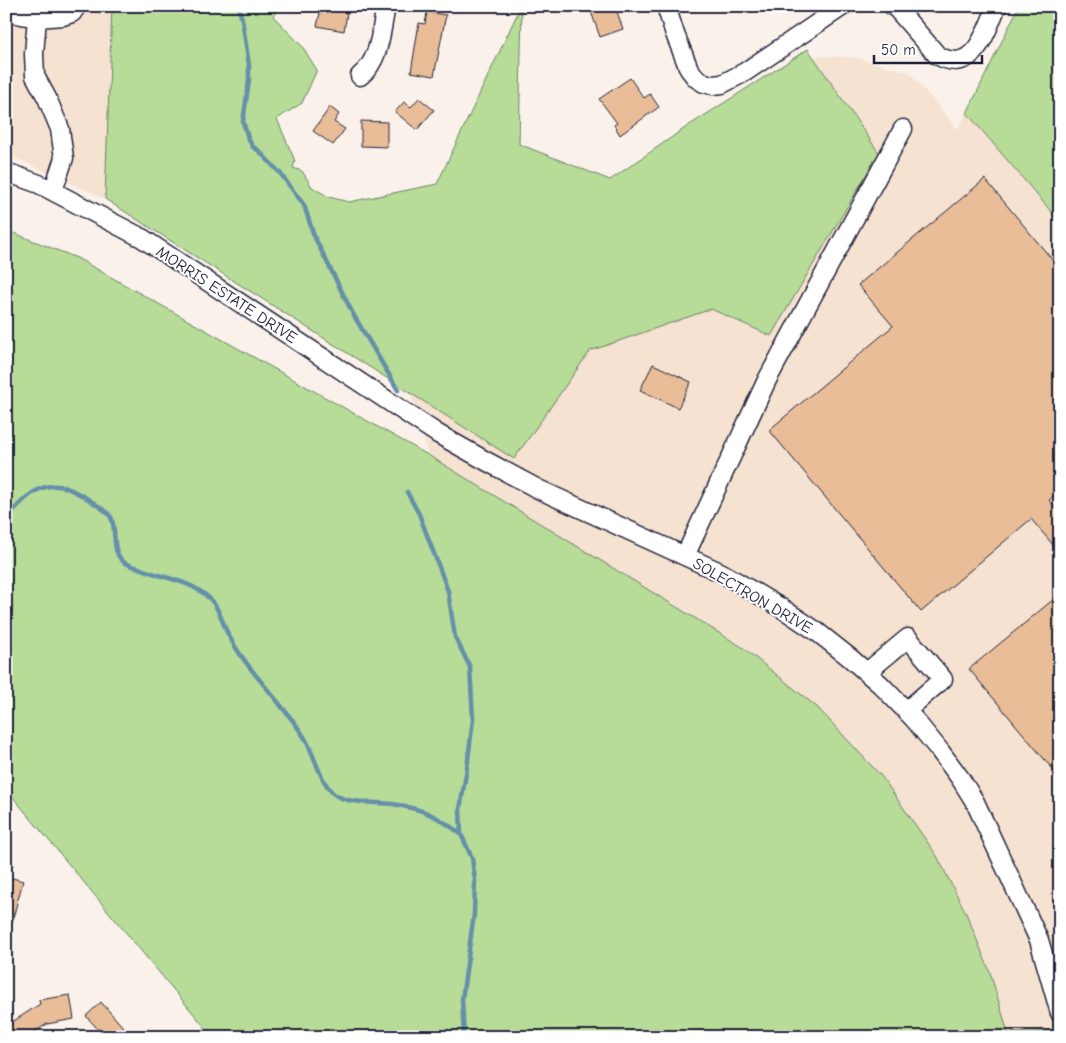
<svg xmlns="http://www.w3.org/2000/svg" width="1066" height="1043" viewBox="0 0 1066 1043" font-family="'Comic Neue',sans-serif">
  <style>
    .built { fill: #f5e2d1 }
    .green { fill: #b6dc97; stroke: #6c7f69 }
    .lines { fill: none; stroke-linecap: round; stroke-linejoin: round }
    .stream { stroke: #6590a9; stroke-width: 4.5 }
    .building { fill: #e8bd98; stroke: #22223b }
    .minor-casing { stroke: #22223b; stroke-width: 21 }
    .minor { stroke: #fff; stroke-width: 18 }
    .labels { text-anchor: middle; stroke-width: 4; stroke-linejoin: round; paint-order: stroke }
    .street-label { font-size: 16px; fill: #22223b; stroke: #fff }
  </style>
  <rect width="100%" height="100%" fill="#faf2ea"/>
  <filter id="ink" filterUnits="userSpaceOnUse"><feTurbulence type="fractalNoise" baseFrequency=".02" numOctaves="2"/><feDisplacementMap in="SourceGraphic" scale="10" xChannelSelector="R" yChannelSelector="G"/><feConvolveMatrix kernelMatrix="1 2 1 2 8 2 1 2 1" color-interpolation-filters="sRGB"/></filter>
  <g filter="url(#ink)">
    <!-- built -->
    <path class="built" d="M 6,6 L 112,6 L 105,199 L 6,154 Z
      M 818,56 L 853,57 L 909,72 L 958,129 L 967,113 L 1060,222 L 1060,1031 L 1008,1033 L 990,972 L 966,913 L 937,856 L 882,777 L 817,707 L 742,647 L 428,455 L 394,333 L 697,144 Z"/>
    <!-- green -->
    <path class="green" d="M 112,6 L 280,6 L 273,16 L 302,46 L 317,70 L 302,103 L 277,119 L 295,161 L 293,168 L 302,171 L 312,187 L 329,197 L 349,202 L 437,184 L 521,6 L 522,6 L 519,144 L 610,180 L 688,126 L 808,49 L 879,153 L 771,336 L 711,309 L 590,351 L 514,459 L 105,199 Z
      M 1019,6 L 1060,6 L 1060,222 L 967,113 Z
      M 6,230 L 77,258 L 428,455 L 742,647 L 817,707 L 882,777 L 937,856 L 966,913 L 990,972 L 1008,1033 L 1054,1031 L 1055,1037 L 213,1037 L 6,789 Z"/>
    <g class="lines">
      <!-- stream -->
      <path class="stream" d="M 238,6 L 242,19 L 249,65 L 249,80 L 243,122 L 248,138 L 253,147 L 258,150 L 280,173 L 304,205 L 314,236 L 353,314 L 398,390
        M 407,492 L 419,514 L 436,559 L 448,591 L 455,637 L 470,667 L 473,719 L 467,768 L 460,809 L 461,834 L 472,858 L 475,880 L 474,914 L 462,999 L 464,1037
        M 6,516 C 15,510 18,505 26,498 C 51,476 70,487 94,503 C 102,509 112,513 113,524 C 116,538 112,554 125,563 C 129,565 135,567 139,568 C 164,579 192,580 211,600 C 220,609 222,623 228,634 C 241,660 263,683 282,707 C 290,717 299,728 306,740 C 314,755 321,783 334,794 C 346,804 377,802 392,804 C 400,805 407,807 415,809 C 432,813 446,823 461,834"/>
    </g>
    <!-- building -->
    <path class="building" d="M 589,6 L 615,6 L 623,29 L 600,37 Z
      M 321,8 L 347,13 L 344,31 L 317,26 Z
      M 427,12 L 446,15 L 434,76 L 411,72 L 419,23 L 425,24 Z
      M 630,78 L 644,98 L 650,94 L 659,107 L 620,135 L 614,125 L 617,123 L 599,99 Z
      M 419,98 L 434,110 L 417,130 L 395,112 L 404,102 L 411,107 Z
      M 330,107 L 339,114 L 334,122 L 345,129 L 333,145 L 313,131 Z
      M 361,121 L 387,122 L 387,147 L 361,146 Z
      M 985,179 L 1060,269 L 1060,491 L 1049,500 L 1060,514 L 1060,553 L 1031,519 L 921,612 L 769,430 L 893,326 L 858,285 Z
      M 653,364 L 691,382 L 678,408 L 640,390 Z
      M 1060,594 L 1060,778 L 969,669 Z
      M 6,876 L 23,881 L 10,929 L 6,929 Z
      M 70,995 L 74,1019 L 47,1024 L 27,1037 L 6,1037 L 6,1026 L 40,1004 L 39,1000 Z
      M 101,1002 L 123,1027 L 111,1037 L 105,1037 L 86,1016 Z"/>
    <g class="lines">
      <defs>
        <path id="minor" d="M 666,6 L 675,34 L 689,69 L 696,78 L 704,83 L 713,85 L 722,84 L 745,72 L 843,6
          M 893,6 L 897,9 L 937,55 C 974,77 986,31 997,6
          M 38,7 L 37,18 L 63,16 L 72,13 L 77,6
          M 6,12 L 37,18 L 34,54 L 35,76 L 47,98 L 60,129 L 64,158 L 53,191
          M 360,76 C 380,61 381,30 386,6
          M 6,172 L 39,184 L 142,238 L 438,434 L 486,461 L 538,489 L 722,573 L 783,609 L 816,631 L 849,657 L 881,685 L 914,719 L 940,751 L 960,778 L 975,802 L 1039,940 L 1060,1013
          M 685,556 L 767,380 L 903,129
          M 867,672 L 908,638 L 943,679 L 906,711"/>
      </defs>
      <!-- minor casing -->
      <use href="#minor" class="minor-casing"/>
      <!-- minor -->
      <use href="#minor" class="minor"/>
    </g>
  </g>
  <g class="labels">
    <!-- street labels -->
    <g class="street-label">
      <text transform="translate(227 294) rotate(33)" y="6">MORRIS ESTATE DRIVE</text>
      <text transform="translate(753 595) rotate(30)" y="6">SOLECTRON DRIVE</text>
    </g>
  </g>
  <!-- margin -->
  <rect width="1066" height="1043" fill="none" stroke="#fff" stroke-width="25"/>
  <rect x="12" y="12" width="1041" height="1018" fill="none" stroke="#22223b" stroke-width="2" filter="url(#ink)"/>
  <!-- scale -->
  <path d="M874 55v8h108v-8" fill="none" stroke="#22223b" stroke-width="2.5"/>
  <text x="881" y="55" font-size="15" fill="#22223b" stroke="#ffffff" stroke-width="4" paint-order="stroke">50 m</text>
</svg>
